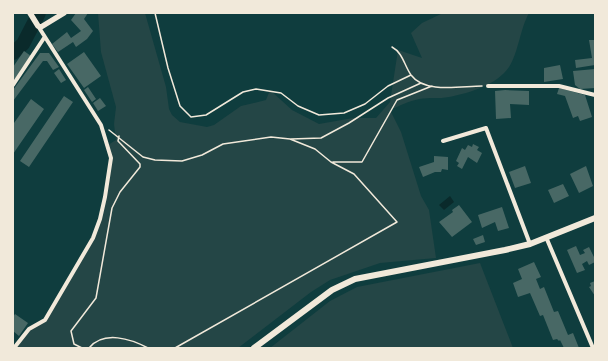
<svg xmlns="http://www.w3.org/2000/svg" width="608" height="361" viewBox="0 0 608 361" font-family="'Fira Sans',sans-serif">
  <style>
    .green { fill: #244646 }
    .water { fill: #0a2a2b }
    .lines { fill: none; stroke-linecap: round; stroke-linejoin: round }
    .river { stroke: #0a2a2b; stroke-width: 14 }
    .building { fill: #486865 }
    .path { stroke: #f1e9da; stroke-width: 1.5 }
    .minor { stroke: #f1e9da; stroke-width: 4 }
    .tertiary { stroke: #f1e9da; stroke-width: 5.5 }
    .secondary { stroke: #f1e9da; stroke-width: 6 }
  </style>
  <rect width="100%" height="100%" fill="#0f3d3e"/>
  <!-- green -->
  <path class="green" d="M 98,13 L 145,13 L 166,87 L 169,109 L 172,115 L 180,122 L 207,127 L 214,125 L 241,106 L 266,100 L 270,90 L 292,110 L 319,124 L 353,118 L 376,118 L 390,102 L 398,50 L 422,58 L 411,33 L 422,23 L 443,13 L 529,13 C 520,29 518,54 509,67 C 497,85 469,93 449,97 C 439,99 429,97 419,99 C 409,101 399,106 390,110 L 401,132 L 421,196 L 429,210 L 436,258 L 380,263 L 330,280 L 311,292 L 238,348 L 14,348 L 29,329 L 45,320 L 93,238 L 100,219 L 111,159 L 108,145 L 116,140 L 114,124 L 116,107 L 101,52 Z
    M 480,263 L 513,348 L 270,348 L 330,301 L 357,287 Z"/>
  <!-- water -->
  <path class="water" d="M 450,196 L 454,202 L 444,210 L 439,205 Z"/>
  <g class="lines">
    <!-- river -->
    <path class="river" d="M 13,53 L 23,44 L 39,13"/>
  </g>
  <!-- building -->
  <path class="building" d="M 76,13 L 88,13 L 84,19 L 93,31 L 87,39 L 76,47 L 73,42 L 58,52 L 52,44 L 67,32 L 71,38 L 81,31 L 71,20 Z
    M 589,40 L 595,40 L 595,65 L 576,68 L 575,60 L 592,58 Z
    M 24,51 L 31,56 L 13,82 L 13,67 Z
    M 84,52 L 101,76 L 84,88 L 67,64 Z
    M 40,53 L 49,53 L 59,67 L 53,70 L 47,61 L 43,61 L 13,101 L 13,90 Z
    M 560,65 L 563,79 L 544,82 L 544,68 Z
    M 59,69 L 66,80 L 61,83 L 54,73 Z
    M 595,69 L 595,88 L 580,89 L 575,85 L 573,71 Z
    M 88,87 L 96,99 L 92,102 L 84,90 Z
    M 559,88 L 585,95 L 592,117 L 580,121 L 578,116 L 573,118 L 565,96 L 557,94 Z
    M 505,90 L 529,91 L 529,105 L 510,104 L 511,118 L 496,119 L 495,91 Z
    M 64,96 L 73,102 L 29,167 L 20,161 Z
    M 100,98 L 106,106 L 98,111 L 93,103 Z
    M 31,99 L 44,109 L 13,154 L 13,122 L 14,123 Z
    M 473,144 L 479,147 L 477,150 L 482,153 L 477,163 L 468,157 L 462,169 L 457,166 L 459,163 L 456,161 L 462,148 L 465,150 L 468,145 L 472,147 Z
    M 434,156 L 448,157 L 448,170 L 442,169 L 441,172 L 435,172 L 423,177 L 419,167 L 434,162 Z
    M 525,166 L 531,183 L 515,188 L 509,172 Z
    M 586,166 L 593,186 L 579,193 L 570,174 Z
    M 563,184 L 569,196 L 554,203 L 548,190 Z
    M 459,205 L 472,222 L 452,237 L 439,222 L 453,212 L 452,210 Z
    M 502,207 L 509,228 L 498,231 L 495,222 L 482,228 L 478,215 Z
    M 483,235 L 485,242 L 476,245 L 473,239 Z
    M 576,246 L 580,255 L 585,253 L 583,250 L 589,247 L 595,259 L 595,262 L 589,265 L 587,261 L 582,264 L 585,270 L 577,273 L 567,250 Z
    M 534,262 L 541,277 L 536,279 L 540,289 L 544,287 L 554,312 L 558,311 L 568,335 L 573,333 L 579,348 L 564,348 L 560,340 L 559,341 L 557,339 L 553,340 L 543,315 L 540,316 L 530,293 L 518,297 L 513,283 L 522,279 L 518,269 Z
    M 595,281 L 595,296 L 589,287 L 591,286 L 590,283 Z
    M 15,314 L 28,323 L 19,336 L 13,331 L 13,317 Z"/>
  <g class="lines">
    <!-- path -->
    <path class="path" d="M 155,13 L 168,68 L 180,106 L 191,117 L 206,115 L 243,92 L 256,89 L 281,93 L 298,106 L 319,115 L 344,113 L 365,104 L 388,86 L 411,75
      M 392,47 C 403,53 404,65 411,75 C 425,94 461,86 482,86
      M 109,130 L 143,157 L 155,160 L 182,161 L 202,155 L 223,144 L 271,137 L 290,139 L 315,149 L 331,162 L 354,174 L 397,222 L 175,348
      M 119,136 L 118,141 L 140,164 L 140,167 L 120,192 L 112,208 L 96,298 L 71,331 L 74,344 L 82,348 L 89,348 C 104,330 131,339 148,348
      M 291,139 L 321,138 L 349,123 L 388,98 L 421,83
      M 333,162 L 362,162 L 397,100 L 432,86"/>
    <!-- minor -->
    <path class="minor" d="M 13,85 L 44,38
      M 488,86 L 559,86 L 595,95
      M 443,141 L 486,128 L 530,244
      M 546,237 L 593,348
      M 14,348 L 29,329 L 45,320 L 93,238 L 100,219 L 105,197 L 111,158 L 101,125 L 38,26"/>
    <!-- tertiary -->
    <path class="tertiary" d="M 30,13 L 38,26 L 41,27 L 64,13"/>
    <!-- secondary -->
    <path class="secondary" d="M 254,348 L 332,290 L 355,279 L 505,250 L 530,244 L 595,218"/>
  </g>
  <!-- border -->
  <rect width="608" height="361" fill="none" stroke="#f1e9da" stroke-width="28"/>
</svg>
